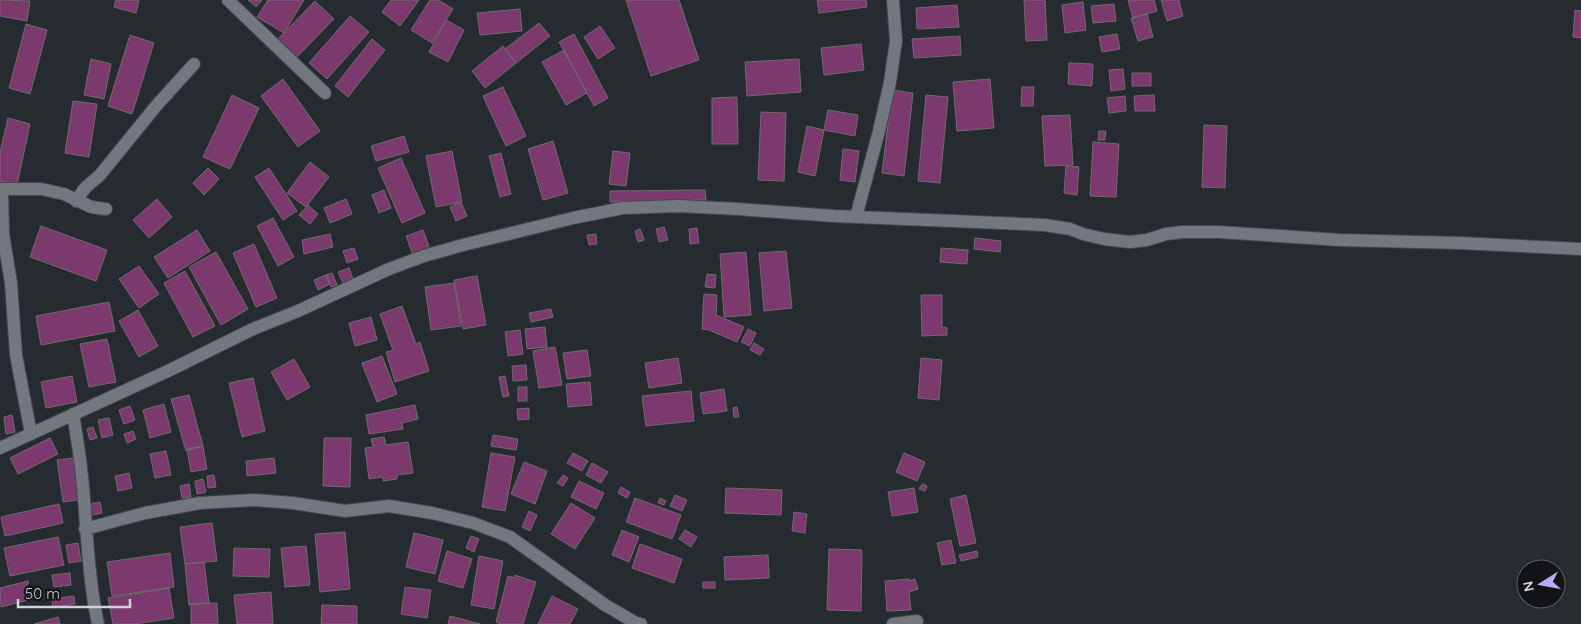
<svg xmlns="http://www.w3.org/2000/svg" width="1581" height="624" viewBox="0 0 1581 624" font-family="Quicksand,sans-serif">
  <style>
    .building { fill: #7c396e; stroke: #716b6f }
    .lines { fill: none; stroke-linecap: round; stroke-linejoin: round }
    .minor-casing { stroke: #45494d; stroke-width: 14 }
    .minor { stroke: #72787d; stroke-width: 12 }
  </style>
  <rect width="100%" height="100%" fill="#262b2f"/>
  <!-- building -->
  <path class="building" d="M 0,0 L 30,1 L 27,21 L 0,16 Z
    M 116,0 L 139,0 L 136,13 L 114,7 Z
    M 248,0 L 262,0 L 256,7 Z
    M 268,0 L 304,0 L 284,33 L 257,17 Z
    M 391,0 L 419,0 L 400,26 L 382,12 Z
    M 430,0 L 438,0 L 453,9 L 432,43 L 411,30 Z
    M 626,0 L 679,0 L 699,60 L 651,76 Z
    M 817,0 L 866,0 L 867,7 L 819,13 Z
    M 1024,0 L 1045,0 L 1047,40 L 1026,41 Z
    M 1128,0 L 1154,0 L 1157,11 L 1133,18 Z
    M 1161,0 L 1179,0 L 1183,16 L 1167,21 Z
    M 315,1 L 334,19 L 296,58 L 277,40 Z
    M 1083,2 L 1086,30 L 1065,33 L 1062,5 Z
    M 1114,4 L 1116,21 L 1093,23 L 1091,6 Z
    M 957,5 L 959,27 L 917,29 L 916,8 Z
    M 520,9 L 522,31 L 480,35 L 477,13 Z
    M 1575,10 L 1581,11 L 1581,38 L 1573,37 Z
    M 1147,14 L 1153,37 L 1138,41 L 1131,18 Z
    M 350,16 L 369,32 L 327,79 L 309,63 Z
    M 446,20 L 464,30 L 448,62 L 429,52 Z
    M 539,23 L 550,36 L 516,63 L 505,49 Z
    M 26,24 L 47,30 L 30,94 L 9,88 Z
    M 600,26 L 615,48 L 598,59 L 584,37 Z
    M 574,34 L 608,98 L 594,106 L 559,42 Z
    M 1117,34 L 1120,49 L 1102,52 L 1099,37 Z
    M 130,35 L 154,43 L 132,114 L 108,106 Z
    M 960,36 L 961,55 L 914,58 L 912,39 Z
    M 372,39 L 385,50 L 348,97 L 335,86 Z
    M 861,44 L 864,70 L 824,75 L 821,48 Z
    M 503,46 L 516,63 L 485,88 L 472,71 Z
    M 564,50 L 587,93 L 566,105 L 542,62 Z
    M 91,59 L 111,64 L 104,99 L 84,95 Z
    M 799,59 L 801,92 L 747,96 L 745,62 Z
    M 1069,63 L 1093,64 L 1092,86 L 1068,84 Z
    M 1123,69 L 1125,89 L 1111,91 L 1109,70 Z
    M 1132,73 L 1151,73 L 1151,86 L 1132,86 Z
    M 283,79 L 320,131 L 298,147 L 261,96 Z
    M 990,79 L 994,128 L 957,131 L 953,82 Z
    M 503,87 L 526,136 L 506,146 L 483,96 Z
    M 1022,87 L 1034,87 L 1033,106 L 1021,106 Z
    M 892,90 L 913,93 L 904,176 L 882,173 Z
    M 232,95 L 259,108 L 230,169 L 203,157 Z
    M 926,95 L 948,97 L 940,183 L 918,181 Z
    M 1154,95 L 1155,111 L 1135,111 L 1134,96 Z
    M 1125,96 L 1126,111 L 1109,113 L 1107,98 Z
    M 737,97 L 738,144 L 712,144 L 712,98 Z
    M 73,101 L 97,104 L 89,157 L 65,153 Z
    M 828,110 L 858,115 L 855,136 L 824,130 Z
    M 761,112 L 786,113 L 784,181 L 758,180 Z
    M 1070,115 L 1073,165 L 1045,166 L 1042,116 Z
    M 8,118 L 30,124 L 17,185 L 0,181 L 0,153 Z
    M 1204,125 L 1227,126 L 1225,188 L 1202,187 Z
    M 807,126 L 824,130 L 815,176 L 798,172 Z
    M 1099,131 L 1106,131 L 1105,140 L 1098,140 Z
    M 404,136 L 409,152 L 376,161 L 371,146 Z
    M 553,141 L 568,193 L 543,200 L 528,149 Z
    M 1093,142 L 1119,144 L 1116,197 L 1090,196 Z
    M 843,149 L 859,151 L 855,182 L 840,180 Z
    M 452,151 L 462,202 L 436,207 L 426,156 Z
    M 613,151 L 630,153 L 626,186 L 609,184 Z
    M 501,153 L 511,194 L 500,197 L 489,156 Z
    M 401,158 L 425,213 L 402,223 L 378,168 Z
    M 310,162 L 329,177 L 306,207 L 287,193 Z
    M 1066,166 L 1079,167 L 1077,195 L 1064,193 Z
    M 208,168 L 219,179 L 204,195 L 193,183 Z
    M 269,168 L 297,211 L 283,220 L 255,177 Z
    M 384,190 L 391,208 L 379,213 L 372,195 Z
    M 705,190 L 706,200 L 610,202 L 610,191 Z
    M 157,199 L 172,217 L 149,238 L 133,220 Z
    M 346,199 L 352,214 L 330,223 L 324,208 Z
    M 461,202 L 467,216 L 456,221 L 450,207 Z
    M 308,205 L 318,214 L 310,224 L 299,215 Z
    M 273,218 L 294,257 L 278,266 L 257,226 Z
    M 41,226 L 107,250 L 96,281 L 30,257 Z
    M 664,227 L 668,240 L 659,242 L 656,229 Z
    M 697,228 L 699,243 L 690,244 L 689,229 Z
    M 640,229 L 644,240 L 638,242 L 635,231 Z
    M 197,230 L 210,251 L 168,278 L 154,257 Z
    M 423,230 L 430,249 L 413,255 L 406,236 Z
    M 330,234 L 333,247 L 304,254 L 302,240 Z
    M 596,234 L 597,244 L 589,245 L 587,235 Z
    M 975,238 L 1001,241 L 1000,252 L 974,249 Z
    M 254,244 L 277,298 L 256,307 L 233,253 Z
    M 354,248 L 358,259 L 347,263 L 343,251 Z
    M 941,248 L 968,250 L 967,264 L 940,262 Z
    M 786,251 L 792,308 L 764,311 L 759,253 Z
    M 216,252 L 248,309 L 221,325 L 189,267 Z
    M 746,252 L 751,315 L 724,317 L 720,254 Z
    M 139,266 L 159,294 L 139,308 L 119,279 Z
    M 349,268 L 353,279 L 343,283 L 338,272 Z
    M 185,271 L 215,326 L 193,337 L 164,283 Z
    M 332,273 L 337,285 L 331,287 L 326,275 Z
    M 707,274 L 716,275 L 715,288 L 705,287 Z
    M 326,275 L 330,284 L 318,290 L 314,280 Z
    M 477,276 L 486,325 L 463,329 L 454,280 Z
    M 454,283 L 461,326 L 431,330 L 425,287 Z
    M 704,294 L 717,295 L 716,315 L 744,327 L 737,342 L 709,330 L 702,329 Z
    M 921,295 L 942,295 L 942,327 L 947,328 L 947,335 L 922,336 Z
    M 109,302 L 115,331 L 41,345 L 36,316 Z
    M 402,306 L 416,344 L 420,342 L 429,371 L 395,382 L 386,352 L 393,350 L 380,314 Z
    M 551,309 L 553,317 L 531,322 L 529,313 Z
    M 138,310 L 158,346 L 139,357 L 119,321 Z
    M 371,317 L 377,340 L 355,346 L 349,323 Z
    M 545,327 L 547,347 L 527,349 L 525,329 Z
    M 748,329 L 756,333 L 750,346 L 741,342 Z
    M 520,330 L 523,354 L 508,356 L 505,332 Z
    M 107,339 L 116,382 L 89,387 L 80,344 Z
    M 754,343 L 764,349 L 760,355 L 750,350 Z
    M 555,347 L 562,385 L 539,388 L 533,351 Z
    M 587,350 L 591,376 L 567,379 L 563,353 Z
    M 382,356 L 397,394 L 377,402 L 362,363 Z
    M 678,358 L 682,383 L 649,388 L 645,363 Z
    M 921,358 L 942,360 L 939,400 L 918,398 Z
    M 294,359 L 310,387 L 287,400 L 271,372 Z
    M 526,365 L 527,380 L 513,381 L 512,366 Z
    M 72,376 L 77,402 L 46,408 L 41,382 Z
    M 505,376 L 509,396 L 503,397 L 499,377 Z
    M 253,378 L 265,431 L 242,437 L 229,383 Z
    M 590,382 L 592,405 L 568,407 L 566,384 Z
    M 518,387 L 527,387 L 527,401 L 518,401 Z
    M 724,389 L 727,411 L 703,414 L 700,393 Z
    M 691,391 L 694,421 L 646,426 L 642,396 Z
    M 189,395 L 203,446 L 186,451 L 171,399 Z
    M 164,404 L 171,432 L 150,438 L 143,410 Z
    M 415,405 L 418,419 L 402,423 L 403,429 L 369,434 L 366,415 Z
    M 130,406 L 135,420 L 124,424 L 119,410 Z
    M 737,407 L 739,417 L 734,417 L 733,408 Z
    M 529,408 L 529,419 L 518,420 L 517,409 Z
    M 12,415 L 15,432 L 6,434 L 4,417 Z
    M 109,418 L 113,435 L 102,438 L 98,420 Z
    M 93,427 L 97,438 L 90,440 L 87,429 Z
    M 133,431 L 136,439 L 127,443 L 124,434 Z
    M 493,435 L 518,439 L 516,450 L 491,446 Z
    M 384,437 L 386,445 L 408,442 L 413,473 L 397,475 L 397,479 L 383,481 L 383,477 L 369,479 L 365,448 L 373,447 L 371,439 Z
    M 50,438 L 58,454 L 18,474 L 10,458 Z
    M 324,438 L 351,438 L 350,487 L 323,486 Z
    M 203,446 L 207,469 L 191,472 L 187,449 Z
    M 166,451 L 171,475 L 155,478 L 150,454 Z
    M 491,453 L 515,457 L 505,511 L 482,507 Z
    M 573,453 L 588,461 L 582,471 L 567,463 Z
    M 904,453 L 925,462 L 917,481 L 896,472 Z
    M 73,458 L 79,500 L 63,502 L 57,460 Z
    M 274,458 L 276,473 L 247,476 L 246,461 Z
    M 524,462 L 547,471 L 535,504 L 511,494 Z
    M 592,463 L 608,472 L 601,483 L 586,475 Z
    M 129,473 L 132,488 L 118,491 L 115,476 Z
    M 214,475 L 216,487 L 208,488 L 207,476 Z
    M 563,475 L 568,478 L 563,486 L 557,483 Z
    M 203,479 L 206,492 L 197,494 L 195,481 Z
    M 579,481 L 604,493 L 596,509 L 571,497 Z
    M 189,484 L 191,497 L 182,498 L 180,486 Z
    M 922,484 L 927,486 L 925,491 L 919,489 Z
    M 621,487 L 630,492 L 627,498 L 618,493 Z
    M 726,488 L 782,490 L 781,515 L 725,513 Z
    M 914,488 L 918,512 L 892,516 L 888,492 Z
    M 675,495 L 687,500 L 682,511 L 670,506 Z
    M 966,495 L 976,543 L 960,546 L 950,499 Z
    M 635,498 L 681,515 L 672,539 L 626,522 Z
    M 660,498 L 666,501 L 664,505 L 658,503 Z
    M 100,502 L 102,513 L 89,516 L 86,505 Z
    M 571,503 L 595,518 L 575,549 L 551,534 Z
    M 59,504 L 63,523 L 5,536 L 1,517 Z
    M 529,511 L 537,515 L 530,531 L 522,527 Z
    M 794,512 L 807,514 L 805,533 L 792,531 Z
    M 212,523 L 217,561 L 185,564 L 180,527 Z
    M 622,530 L 639,537 L 629,562 L 612,555 Z
    M 685,530 L 697,537 L 691,547 L 679,539 Z
    M 345,532 L 350,589 L 320,592 L 315,534 Z
    M 414,533 L 443,540 L 435,574 L 406,567 Z
    M 471,536 L 479,539 L 474,552 L 466,548 Z
    M 58,537 L 64,565 L 10,576 L 4,548 Z
    M 951,540 L 956,563 L 942,565 L 937,543 Z
    M 78,543 L 81,561 L 69,563 L 66,545 Z
    M 640,544 L 682,559 L 674,583 L 632,568 Z
    M 306,546 L 310,585 L 285,587 L 281,548 Z
    M 234,548 L 270,549 L 269,577 L 233,576 Z
    M 829,549 L 862,550 L 861,611 L 827,610 Z
    M 447,551 L 472,559 L 463,588 L 438,581 Z
    M 977,551 L 978,557 L 961,561 L 959,555 Z
    M 170,553 L 174,587 L 112,596 L 107,562 Z
    M 768,555 L 769,578 L 725,580 L 724,557 Z
    M 479,556 L 503,561 L 494,609 L 471,605 Z
    M 204,562 L 209,603 L 189,605 L 185,564 Z
    M 70,573 L 71,585 L 54,587 L 52,575 Z
    M 515,575 L 536,582 L 523,624 L 501,624 L 496,622 L 508,576 L 515,578 Z
    M 909,579 L 909,581 L 915,579 L 918,589 L 909,592 L 911,610 L 887,611 L 885,581 Z
    M 28,581 L 33,599 L 1,607 L 0,588 Z
    M 703,582 L 715,582 L 715,588 L 703,588 Z
    M 405,587 L 431,590 L 427,618 L 401,614 Z
    M 169,588 L 174,618 L 135,624 L 113,624 L 108,598 Z
    M 271,592 L 273,624 L 237,624 L 234,595 Z
    M 74,596 L 75,604 L 53,608 L 52,599 Z
    M 552,596 L 578,609 L 570,624 L 538,624 Z
    M 217,603 L 218,624 L 191,624 L 191,604 Z
    M 322,605 L 357,606 L 357,624 L 321,624 Z
    M 450,616 L 480,624 L 448,624 Z
    M 58,617 L 60,624 L 34,624 Z"/>
  <g class="lines">
    <defs>
      <path id="minor" d="M 228,0 L 325,93
        M 0,189 L 41,189 L 64,194 L 91,207 L 106,209
        M 2,189 L 3,234 L 11,283 L 16,355 L 31,434
        M 76,201 L 85,188 L 100,175 L 156,106 L 194,64
        M 856,217 L 879,131 L 890,82 L 896,41 L 893,0
        M 73,414 C 76,432 79,450 81,467 C 87,520 87,573 98,624
        M 0,448 L 170,370 L 253,329 L 298,311 L 389,269 L 424,256 L 463,245 L 573,218 L 623,208 L 678,206 L 738,209 L 834,216 L 1045,225 L 1070,229 L 1083,234 L 1104,239 L 1130,242 L 1147,240 L 1166,234 L 1182,232 L 1219,232 L 1340,240 L 1460,243 L 1581,249
        M 85,529 L 145,513 L 200,503 L 254,500 L 293,503 L 345,511 L 389,506 L 432,513 L 473,523 L 510,537 L 605,605 L 636,623 L 641,624
        M 893,624 L 917,621"/>
    </defs>
    <!-- minor casing -->
    <use href="#minor" class="minor-casing"/>
    <!-- minor -->
    <use href="#minor" class="minor"/>
  </g>
  <!-- north arrow -->
  <g transform="translate(1541 584) rotate(259)"><circle r="24" fill="#111315" stroke="#5e6063"/>
  <path d="M0-4L9 19L0 12L-9 19Z" fill="#b8abf7"/>
  <text y="-8" font-size="14" font-weight="bold" text-anchor="middle" fill="#d1d4d7">N</text>
  </g>
  <!-- scale -->
  <path d="M18 599v8h112v-8" fill="none" stroke="#d1d4d7" stroke-width="2.5"/>
  <text x="25" y="599" font-size="15" fill="#d1d4d7" stroke="#111315" stroke-width="4" paint-order="stroke">50 m</text>
</svg>
